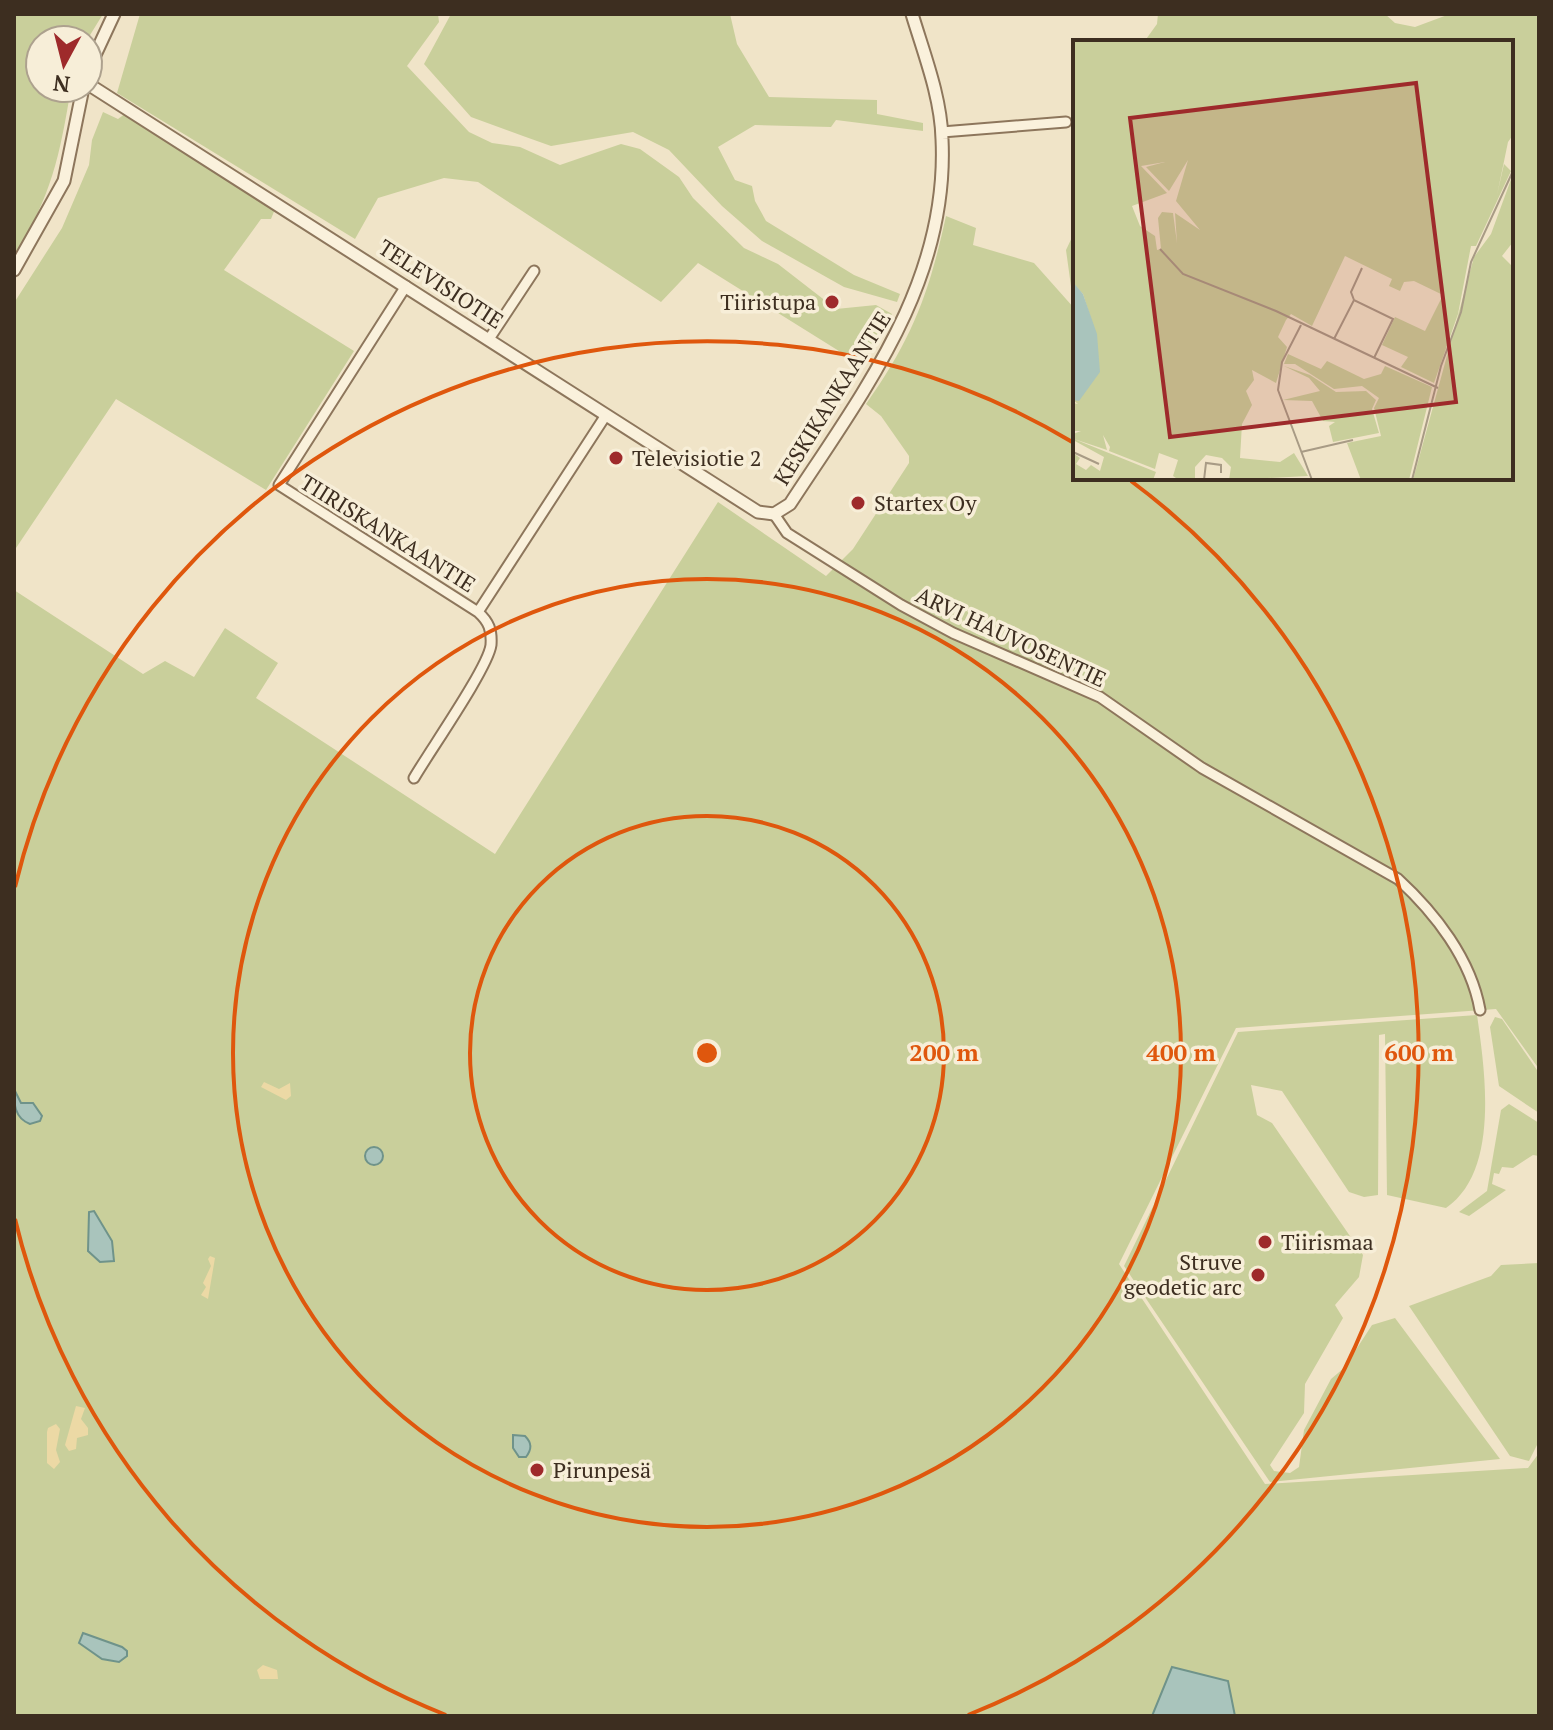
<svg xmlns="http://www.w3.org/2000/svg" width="1553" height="1730" viewBox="0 0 1553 1730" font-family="'PT Serif',serif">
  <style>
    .green { fill: #c9cf9b }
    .sand { fill: #ecd9a5 }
    .water { fill: #a9c4bc; stroke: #6f938a; stroke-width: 2 }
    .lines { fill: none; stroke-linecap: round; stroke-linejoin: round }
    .minor-casing { stroke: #8d765c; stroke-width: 13 }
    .tertiary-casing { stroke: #8d765c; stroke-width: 15 }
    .minor { stroke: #faf1dc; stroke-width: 9 }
    .tertiary { stroke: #faf1dc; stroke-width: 11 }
    .ring { fill: none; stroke: #df570d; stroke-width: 4 }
    .poi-dot { fill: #9e2a2b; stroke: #f7eed8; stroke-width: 3 }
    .labels { text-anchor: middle; stroke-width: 7; stroke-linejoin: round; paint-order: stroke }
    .street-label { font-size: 22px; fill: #3d2e20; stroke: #f7eed8 }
    .poi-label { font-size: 22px; fill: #3d2e20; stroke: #f7eed8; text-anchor: start }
    .inset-road { fill: none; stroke: #a89b85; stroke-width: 2 }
    .view { fill: #9e2a2b; fill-opacity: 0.15; stroke: #9e2a2b; stroke-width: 4 }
    .inset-edge { fill: none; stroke: #3d2e20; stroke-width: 4 }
    .centre { fill: #df570d; stroke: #f7eed8; stroke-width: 4 }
    .ring-label { font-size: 24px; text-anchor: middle; font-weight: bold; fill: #df570d; stroke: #f7eed8; stroke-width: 7; stroke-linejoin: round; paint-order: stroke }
  </style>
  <rect width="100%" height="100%" fill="#f0e4c8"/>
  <!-- green -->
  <path class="green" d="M 14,14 L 103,14 L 87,40 L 40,40 L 40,88 L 71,88 C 59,159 52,194 14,257 Z
    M 140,14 L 438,14 L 439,22 L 407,66 L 469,132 L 492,143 L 520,147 L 560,165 L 621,144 L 640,149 L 679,177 L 693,198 L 744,248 L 778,264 L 836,309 L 876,305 L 892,314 L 863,366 L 698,263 L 661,302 L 478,182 L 444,178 L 378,198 L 355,239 L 117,93 Z
    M 451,14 L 730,14 L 737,44 L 769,97 L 877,100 L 877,114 L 923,123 L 923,131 L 836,120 L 831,127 L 755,125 L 718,147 L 735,180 L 752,186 L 755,201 L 766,221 L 854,275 L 900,294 L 897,302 L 844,287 L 762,241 L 722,206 L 669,150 L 633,132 L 551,146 L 523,136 L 471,117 L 424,64 Z
    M 1158,14 L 1385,14 L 1395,23 L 1415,27 L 1450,14 L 1539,14 L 1539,1069 L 1496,1009 L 1236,1028 L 1119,1264 L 1265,1484 L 1528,1468 L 1539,1453 L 1539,1716 L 1235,1716 L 1228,1681 L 1172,1667 L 1152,1716 L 14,1716 L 14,1108 L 24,1122 L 42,1116 L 33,1103 L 21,1103 L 14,1089 L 14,590 L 143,674 L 165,661 L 194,677 L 225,628 L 278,663 L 256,698 L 495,854 L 718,502 L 826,576 L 853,549 L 909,463 L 909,456 L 881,416 L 866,404 C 912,339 929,294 946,216 L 976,228 L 973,245 L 1034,263 L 1074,308 L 1066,250 L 1075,231 L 1075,478 L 1511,478 L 1511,42 L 1144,42 L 1157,24 Z
    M 103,112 L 118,119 L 126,113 L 275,209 L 271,219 L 261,219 L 224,270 L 354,351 L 266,490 L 116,399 L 14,551 L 14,303 L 62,228 L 89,165 L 92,140 Z
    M 1477,1015 C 1485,1071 1500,1171 1446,1208 L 1387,1195 L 1385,1034 L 1379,1035 L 1378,1195 L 1364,1197 L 1349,1192 L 1282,1091 L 1251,1085 L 1257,1115 L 1272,1123 L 1363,1255 L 1359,1277 L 1335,1305 L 1343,1318 L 1305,1384 L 1304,1413 L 1270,1465 L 1274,1471 L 1290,1473 L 1299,1467 L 1304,1430 L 1331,1379 L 1344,1368 L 1372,1325 L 1395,1318 L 1500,1459 L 1270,1482 L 1124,1266 L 1238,1032 Z
    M 1495,1017 L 1502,1019 L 1539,1073 L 1539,1113 L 1499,1086 L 1490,1027 Z
    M 1509,1104 L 1539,1123 L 1539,1156 L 1533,1155 L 1513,1168 L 1502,1167 L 1499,1174 L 1494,1173 L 1492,1184 L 1506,1190 L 1469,1216 L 1459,1212 L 1487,1191 L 1501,1110 Z
    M 1539,1263 L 1539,1441 L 1529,1461 L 1510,1456 L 1409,1306 L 1491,1276 L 1501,1265 Z"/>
  <!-- sand -->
  <path class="sand" d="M 264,1082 L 279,1089 L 290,1083 L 291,1096 L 286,1100 L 261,1087 Z
    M 210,1256 L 215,1258 L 208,1299 L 201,1295 L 206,1287 L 203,1283 L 211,1266 L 208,1259 Z
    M 76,1406 L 85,1408 L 81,1419 L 88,1428 L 88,1435 L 77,1438 L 76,1449 L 69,1451 L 65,1445 Z
    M 56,1424 L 60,1429 L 56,1450 L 60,1462 L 54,1469 L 47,1463 L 47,1432 L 48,1428 Z
    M 263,1665 L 277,1670 L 278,1679 L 260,1679 L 257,1670 Z"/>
  <!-- water -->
  <path class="water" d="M 14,1089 L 21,1103 L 33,1103 L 42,1116 L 40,1121 L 30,1124 C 14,1118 14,1103 14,1089 Z
    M365 1156a9 9 0 1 1 18 0a9 9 0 1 1-18 0Z
    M 94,1211 L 112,1241 L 114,1261 L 100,1262 L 88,1251 L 89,1212 Z
    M 513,1435 L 525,1436 C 532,1443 532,1449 526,1457 L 519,1457 L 513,1448 Z
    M 83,1633 L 122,1647 L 127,1651 L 127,1656 L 119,1662 L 102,1659 L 79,1643 Z
    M 1172,1667 L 1228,1681 L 1235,1716 L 1152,1716 Z"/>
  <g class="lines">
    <defs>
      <path id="minor" d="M 942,132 L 1066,122
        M 406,286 L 279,485 L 478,612 L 606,415
        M 489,339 L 534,271
        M 774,514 L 787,533 L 901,605 L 953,633 L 1100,697 L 1202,768 L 1398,879 C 1435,913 1471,959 1480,1010
        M 414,778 C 429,752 488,668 491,645 C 492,630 489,622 478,612"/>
      <path id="tertiary" d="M 88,70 L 114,14
        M 88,84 L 758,512 L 774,514 L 790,504 C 864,391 949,281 942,139 C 941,97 924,54 912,14
        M 14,270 L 64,181 L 83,88"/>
    </defs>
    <!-- minor casing -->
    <use href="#minor" class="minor-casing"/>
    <!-- tertiary casing -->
    <use href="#tertiary" class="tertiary-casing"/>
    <!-- minor -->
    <use href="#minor" class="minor"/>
    <!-- tertiary -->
    <use href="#tertiary" class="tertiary"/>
  </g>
  <!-- distance rings -->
  <g class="ring">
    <circle cx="707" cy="1053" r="237"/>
    <circle cx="707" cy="1053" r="474"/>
    <path d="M446 1715A712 712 0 0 1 15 1219M15 887A712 712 0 0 1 1074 443M1131 481A712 712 0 0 1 968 1715"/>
  </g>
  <!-- markers -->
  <g class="poi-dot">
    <circle cx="832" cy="302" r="8"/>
    <circle cx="616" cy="458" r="8"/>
    <circle cx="858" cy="503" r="8"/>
    <circle cx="1265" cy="1242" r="8"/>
    <circle cx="1258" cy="1275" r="8"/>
    <circle cx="537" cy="1470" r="8"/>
  </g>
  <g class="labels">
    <!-- street labels -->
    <g class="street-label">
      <text transform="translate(441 284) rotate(33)" y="8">TELEVISIOTIE</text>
      <text transform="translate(832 398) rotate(-58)" y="8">KESKIKANKAANTIE</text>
      <text transform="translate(388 533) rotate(32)" y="8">TIIRISKANKAANTIE</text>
      <text transform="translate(1011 637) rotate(25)" y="8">ARVI HAUVOSENTIE</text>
    </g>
    <!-- poi labels -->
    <g class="poi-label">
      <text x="816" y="310" text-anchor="end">Tiiristupa</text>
      <text x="632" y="466">Televisiotie 2</text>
      <text x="874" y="511">Startex Oy</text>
      <text x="1281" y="1250">Tiirismaa</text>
      <text x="1242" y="1270" text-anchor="end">Struve<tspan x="1242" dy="25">geodetic arc</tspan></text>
      <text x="553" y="1478">Pirunpesä</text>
    </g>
  </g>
  <!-- overview -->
  <g transform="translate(1073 40)">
    <rect width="440" height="440" fill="#f0e4c8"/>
    <path d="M 0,0 L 440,2 L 440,95 L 435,102 L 424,155 L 431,124 L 438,131 L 403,206 L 398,206 L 385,274 L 361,343 L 328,327 L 335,317 L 309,305 L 322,277 L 352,291 L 370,255 L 341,241 L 331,242 L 327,251 L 316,246 L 319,239 L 272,216 L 239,286 L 218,274 L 213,280 L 205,297 L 214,307 L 203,343 L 179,330 L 181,340 L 173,351 L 179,365 L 169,384 L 167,418 L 207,422 L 221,413 L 235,436 L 156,440 L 158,427 L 149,418 L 133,415 L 122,427 L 122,440 L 106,440 L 100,436 L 105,420 L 86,413 L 82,429 L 36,411 L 37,407 L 30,395 L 34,410 L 1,399 L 83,432 L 80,440 L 0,440 L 0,413 L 7,418 L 3,424 L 13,430 L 18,425 L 27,431 L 31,417 L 0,400 L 0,394 L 8,391 L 0,391 L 0,363 L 5,364 L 0,360 L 25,327 L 17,276 L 10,254 L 0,243 ZM 115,120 L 103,161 L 127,190 L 102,173 L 104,203 L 100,173 L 89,172 L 85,178 L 88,209 L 84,210 L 82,196 L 67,186 L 59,166 L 94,153 L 68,126 L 92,122 L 73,127 L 96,151 ZM 440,134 L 440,202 L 429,216 L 440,227 L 440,440 L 340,440 L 401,217 L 418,194 ZM 215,314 L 248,329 L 254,321 L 291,339 L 308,334 L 312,326 L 359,347 L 336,440 L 288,440 L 274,403 L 308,396 L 301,368 L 306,358 L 289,346 L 261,349 L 222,324 L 211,324 ZM 211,326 L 237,335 L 263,352 L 293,351 L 303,360 L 299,369 L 306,393 L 260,402 L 256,386 L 262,382 L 250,381 L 239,361 L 210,360 L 247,351 L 236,338 Z" fill="#c9cf9b" fill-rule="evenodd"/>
    <path d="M 0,242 L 10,254 L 24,294 L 27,332 L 6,361 L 0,360 Z" fill="#a9c4bc"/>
    <path class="inset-road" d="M 87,209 L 110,234 L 203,271 L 365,348M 281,260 L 278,252 L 289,228M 228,285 L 209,322 L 205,350 L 239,440M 261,299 L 281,260 L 320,279 L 301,318M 0,412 L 26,424M 228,412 L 280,400M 131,440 L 133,423 L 148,425 L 148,433M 339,440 L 368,326 L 388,272 L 398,222 L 440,131"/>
    <path class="view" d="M 343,43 L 383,362 L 97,397 L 57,78 Z"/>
    <rect width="440" height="440" class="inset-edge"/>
  </g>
  <circle cx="707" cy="1053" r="12" class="centre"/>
  <g class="ring-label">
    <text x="944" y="1061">200 m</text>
    <text x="1181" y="1061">400 m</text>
    <text x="1419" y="1061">600 m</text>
  </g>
  <!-- border -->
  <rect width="1553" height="1730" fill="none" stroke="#3d2e20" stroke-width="32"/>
  <!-- north arrow -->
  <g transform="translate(64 64) rotate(187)"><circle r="38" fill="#f7eed8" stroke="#ada18e" stroke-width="2"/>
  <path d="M0-6L14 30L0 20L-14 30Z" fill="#9e2a2b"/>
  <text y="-12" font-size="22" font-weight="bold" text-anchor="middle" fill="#3d2e20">N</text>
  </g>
</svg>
